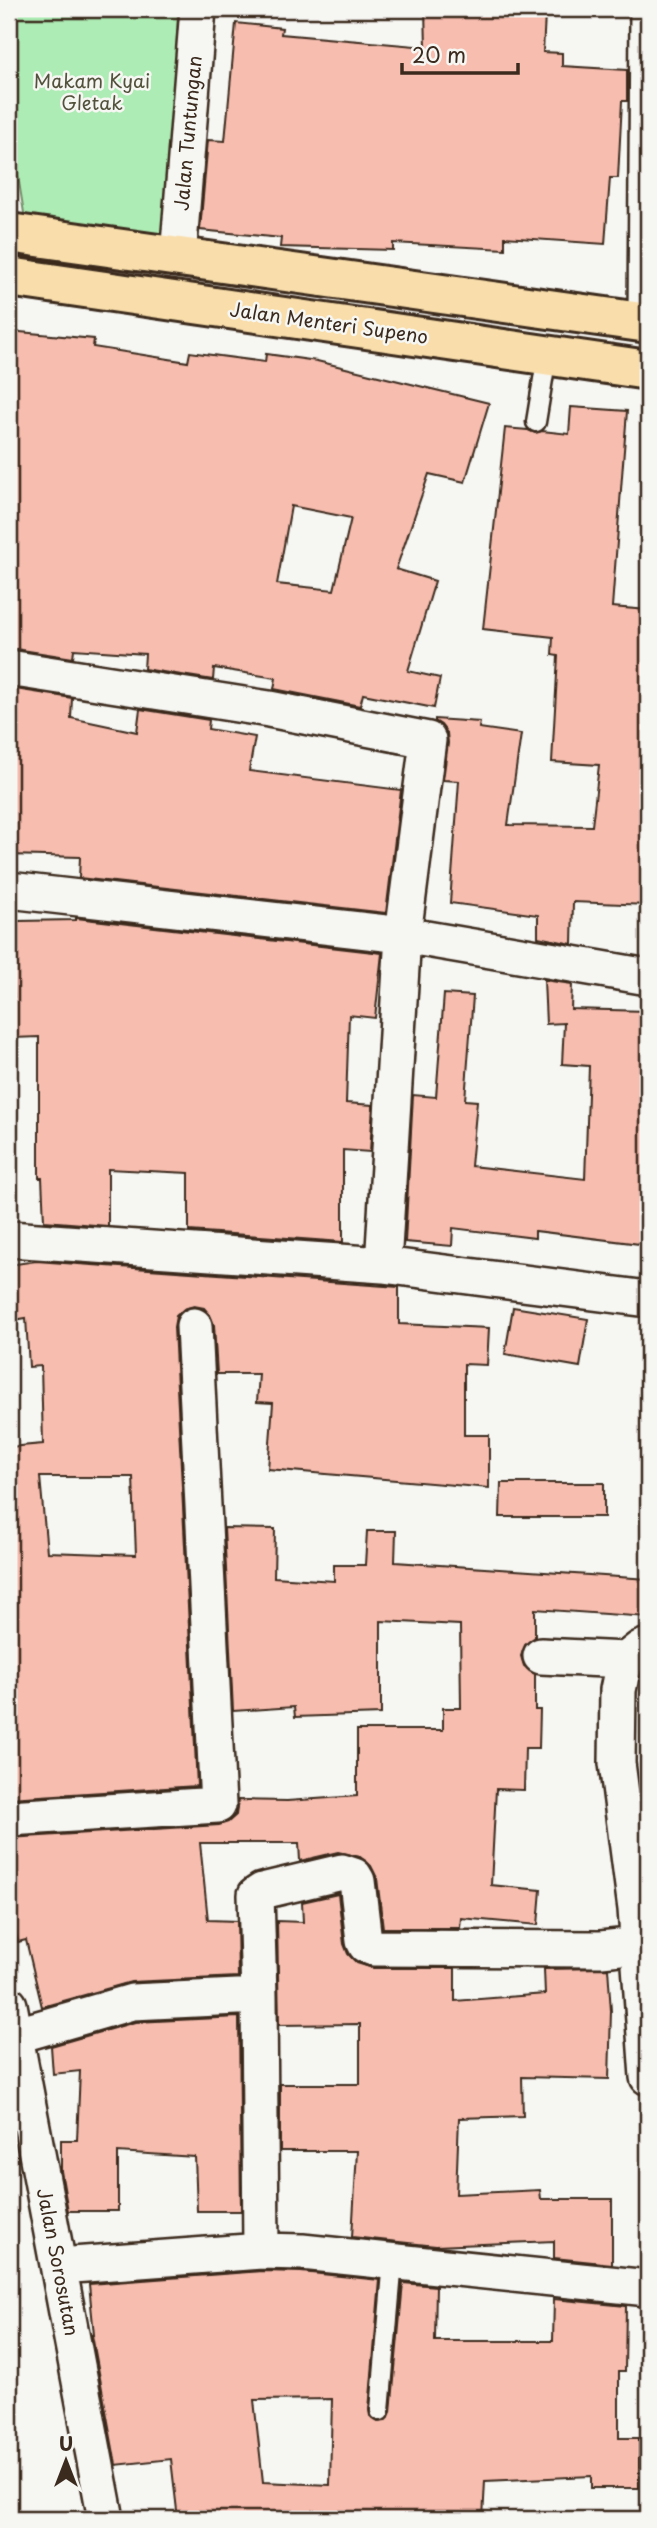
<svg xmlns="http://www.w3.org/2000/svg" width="657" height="2528" viewBox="0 0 657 2528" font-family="'Playpen Sans',sans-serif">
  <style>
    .green { fill: #adedb5; stroke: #748c6a; stroke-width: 2 }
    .building { fill: #f7bdaf; stroke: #3b2a1e; stroke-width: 2; fill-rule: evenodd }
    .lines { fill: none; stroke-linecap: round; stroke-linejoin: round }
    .service-casing { stroke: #3b2a1e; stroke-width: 23 }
    .minor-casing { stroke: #3b2a1e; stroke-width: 40 }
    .primary-casing { stroke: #3b2a1e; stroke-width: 44 }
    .service { stroke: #f6f6f2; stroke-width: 18 }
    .minor { stroke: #f6f6f2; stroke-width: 35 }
    .primary { stroke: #f9deab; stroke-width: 38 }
    .labels { text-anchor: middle; stroke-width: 5; stroke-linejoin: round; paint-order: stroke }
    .park-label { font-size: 19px; fill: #52513c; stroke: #f6f6f2 }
    .street-label { font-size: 19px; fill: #3b2a1e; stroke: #f6f6f2 }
  </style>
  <rect width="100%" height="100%" fill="#f6f6f2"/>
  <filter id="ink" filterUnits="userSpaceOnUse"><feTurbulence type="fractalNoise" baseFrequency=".0143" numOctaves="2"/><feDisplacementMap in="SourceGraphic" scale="14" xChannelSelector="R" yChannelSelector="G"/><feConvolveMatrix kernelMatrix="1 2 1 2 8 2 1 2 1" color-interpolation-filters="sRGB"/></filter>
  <g filter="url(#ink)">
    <!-- green -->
    <path class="green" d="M 9,9 L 178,9 L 169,244 L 26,225 L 9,121 Z"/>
    <!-- building -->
    <path class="building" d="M 425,9 L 545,14 L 543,52 L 562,53 L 562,66 L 627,70 L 627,101 L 622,101 L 618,178 L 610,178 L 605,244 L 505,237 L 505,249 L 393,243 L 393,250 L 280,247 L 281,238 L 200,230 L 208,140 L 225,141 L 236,23 L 282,28 L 281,34 L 426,47 Z
      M 9,331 L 94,339 L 93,347 L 188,362 L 190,352 L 265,362 L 266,354 L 317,361 L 489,403 L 465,482 L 429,474 L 396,569 L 435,581 L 408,671 L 440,678 L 434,708 L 363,694 L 360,706 L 274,689 L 276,678 L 214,668 L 213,680 L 144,669 L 145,654 L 74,649 L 73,658 L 9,648 L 9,572 L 13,512 L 9,512 ZM 291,506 L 351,518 L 334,590 L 277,584 Z
      M 571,407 L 627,411 L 612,607 L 648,610 L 648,905 L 573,902 L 572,944 L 538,937 L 538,915 L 450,903 L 459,781 L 443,780 L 448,743 L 447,733 L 441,725 L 435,721 L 435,719 L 480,722 L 479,728 L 521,734 L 508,825 L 592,826 L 599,765 L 552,762 L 558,656 L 552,655 L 553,637 L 483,629 L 505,428 L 528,430 L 535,433 L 542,431 L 569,434 Z
      M 9,688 L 72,698 L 71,718 L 137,732 L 140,709 L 209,720 L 208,729 L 255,737 L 249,771 L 401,790 L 386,913 L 79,878 L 80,857 L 9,855 Z
      M 76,918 L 382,953 L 375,1018 L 349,1015 L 346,1103 L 373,1105 L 370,1152 L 343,1150 L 343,1242 L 189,1231 L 189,1173 L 108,1169 L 108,1226 L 44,1221 L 42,1178 L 39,1178 L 39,1037 L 13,1038 L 11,997 L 14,997 L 11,952 L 18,951 L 18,921 L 76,920 Z
      M 544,980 L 572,984 L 571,1009 L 648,1011 L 648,1245 L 535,1231 L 535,1238 L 453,1228 L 452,1246 L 405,1242 L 413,1095 L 436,1097 L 444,994 L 473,996 L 465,1100 L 477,1101 L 471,1166 L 585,1179 L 589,1066 L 562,1064 L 564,1023 L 546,1024 Z
      M 36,1261 L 399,1287 L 399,1324 L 489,1328 L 487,1365 L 464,1364 L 464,1435 L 489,1435 L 489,1488 L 268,1469 L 273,1403 L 257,1402 L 259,1374 L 217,1374 L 214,1325 L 210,1315 L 204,1308 L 194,1306 L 184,1309 L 176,1316 L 174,1327 L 197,1786 L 9,1798 L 9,1447 L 43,1444 L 41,1366 L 29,1367 L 26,1318 L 14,1320 L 9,1282 L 9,1265 ZM 40,1477 L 133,1477 L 136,1555 L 47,1552 Z
      M 513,1307 L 588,1319 L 580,1367 L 505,1354 Z
      M 501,1483 L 604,1483 L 604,1517 L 500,1517 Z
      M 224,1528 L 275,1529 L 274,1577 L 334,1581 L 334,1565 L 365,1565 L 367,1531 L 396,1531 L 395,1562 L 648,1579 L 648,1617 L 535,1609 L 535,1637 L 525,1645 L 521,1656 L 524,1666 L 535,1674 L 535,1710 L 540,1710 L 539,1748 L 525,1748 L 524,1790 L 496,1789 L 491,1885 L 541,1890 L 538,1925 L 461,1918 L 460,1928 L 383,1928 L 377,1878 L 371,1866 L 360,1857 L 338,1852 L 300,1861 L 299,1843 L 200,1843 L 208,1920 L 237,1921 L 238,1977 L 131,1982 L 42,2007 L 26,1940 L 18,1942 L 9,1905 L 9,1838 L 219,1825 L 228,1822 L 236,1815 L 238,1800 L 287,1801 L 357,1796 L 357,1730 L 443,1730 L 443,1708 L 461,1708 L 460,1625 L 381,1621 L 381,1714 L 295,1717 L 294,1707 L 233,1711 Z
      M 338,1894 L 344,1944 L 348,1954 L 357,1963 L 373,1968 L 455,1968 L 455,2001 L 545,1994 L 544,1969 L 608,1968 L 611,2011 L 609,2079 L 522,2077 L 523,2116 L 459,2118 L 456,2194 L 540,2190 L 541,2199 L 612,2199 L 612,2264 L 554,2258 L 554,2241 L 436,2246 L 352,2237 L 357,2151 L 280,2151 L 280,2084 L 360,2084 L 360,2024 L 279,2025 L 277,1921 L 303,1922 L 302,1902 Z
      M 239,2017 L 241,2211 L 197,2211 L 195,2157 L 118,2152 L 118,2211 L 68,2211 L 61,2171 L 61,2140 L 77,2140 L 80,2071 L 53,2074 L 51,2046 L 135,2022 Z
      M 262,2271 L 301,2272 L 380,2280 L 369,2410 L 370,2416 L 378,2422 L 385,2421 L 391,2412 L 403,2283 L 436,2286 L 435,2341 L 553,2341 L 554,2299 L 626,2306 L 625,2371 L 619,2371 L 619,2438 L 639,2438 L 639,2488 L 591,2488 L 591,2476 L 485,2481 L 483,2519 L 178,2519 L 171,2459 L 116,2465 L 92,2335 L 94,2335 L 89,2284 ZM 332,2399 L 330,2485 L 263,2482 L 254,2400 Z"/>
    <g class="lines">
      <defs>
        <path id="service" d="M 536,422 L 547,355
          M 380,2411 L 393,2261"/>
        <path id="minor" d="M 178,257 L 198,9
          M 646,323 L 648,9
          M 9,668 L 269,709 L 428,740 L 403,935 L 383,1265
          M 9,890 L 403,935 L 648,977
          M 9,1239 L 383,1265 L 648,1299
          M 648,1646 L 640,1649 L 626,1660 L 621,1676 L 618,1690 L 617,1763 L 636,1909 L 648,2077
          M 541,1656 L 626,1660
          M 9,1818 L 218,1805 L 194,1326
          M 259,1996 L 261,2251
          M 9,2005 L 106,2519
          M 14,2036 L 132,2002 L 259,1996 L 256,1895 L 262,1891 L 342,1872 L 354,1876 L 357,1881 L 364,1941 L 366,1945 L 373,1948 L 601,1949 L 639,1945
          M 59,2266 L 261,2251 L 302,2252 L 648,2288"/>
        <path id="primary" d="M 9,233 L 648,323
          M 9,277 L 648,370"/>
      </defs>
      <!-- service casing -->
      <use href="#service" class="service-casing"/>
      <!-- minor casing -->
      <use href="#minor" class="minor-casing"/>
      <!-- primary casing -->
      <use href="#primary" class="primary-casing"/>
      <!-- service -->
      <use href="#service" class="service"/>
      <!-- minor -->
      <use href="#minor" class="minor"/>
      <!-- primary -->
      <use href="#primary" class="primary"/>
    </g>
  </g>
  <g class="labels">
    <!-- park labels -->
    <g class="park-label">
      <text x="92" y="88">Makam Kyai<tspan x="92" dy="22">Gletak</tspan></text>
    </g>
    <!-- street labels -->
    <g class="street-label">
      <text transform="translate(188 133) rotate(-85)" y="7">Jalan Tuntungan</text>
      <text transform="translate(329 323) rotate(8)" y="7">Jalan Menteri Supeno</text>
      <text transform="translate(58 2262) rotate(79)" y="7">Jalan Sorosutan</text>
    </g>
  </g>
  <!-- margin -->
  <rect width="657" height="2528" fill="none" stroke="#f6f6f2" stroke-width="35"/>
  <rect x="18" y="18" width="622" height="2493" fill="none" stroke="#3b2a1e" stroke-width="2.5" filter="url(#ink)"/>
  <!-- north arrow -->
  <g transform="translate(66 2461)" stroke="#f6f6f2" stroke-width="5" paint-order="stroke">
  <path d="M0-5L12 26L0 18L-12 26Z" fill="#3b2a1e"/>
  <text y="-10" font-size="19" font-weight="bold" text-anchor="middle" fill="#3b2a1e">U</text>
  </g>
  <!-- scale -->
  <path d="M402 63v10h116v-10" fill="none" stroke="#3b2a1e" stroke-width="3.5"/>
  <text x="412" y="63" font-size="21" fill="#3b2a1e" stroke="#f6f6f2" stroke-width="5" paint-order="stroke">20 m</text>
</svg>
